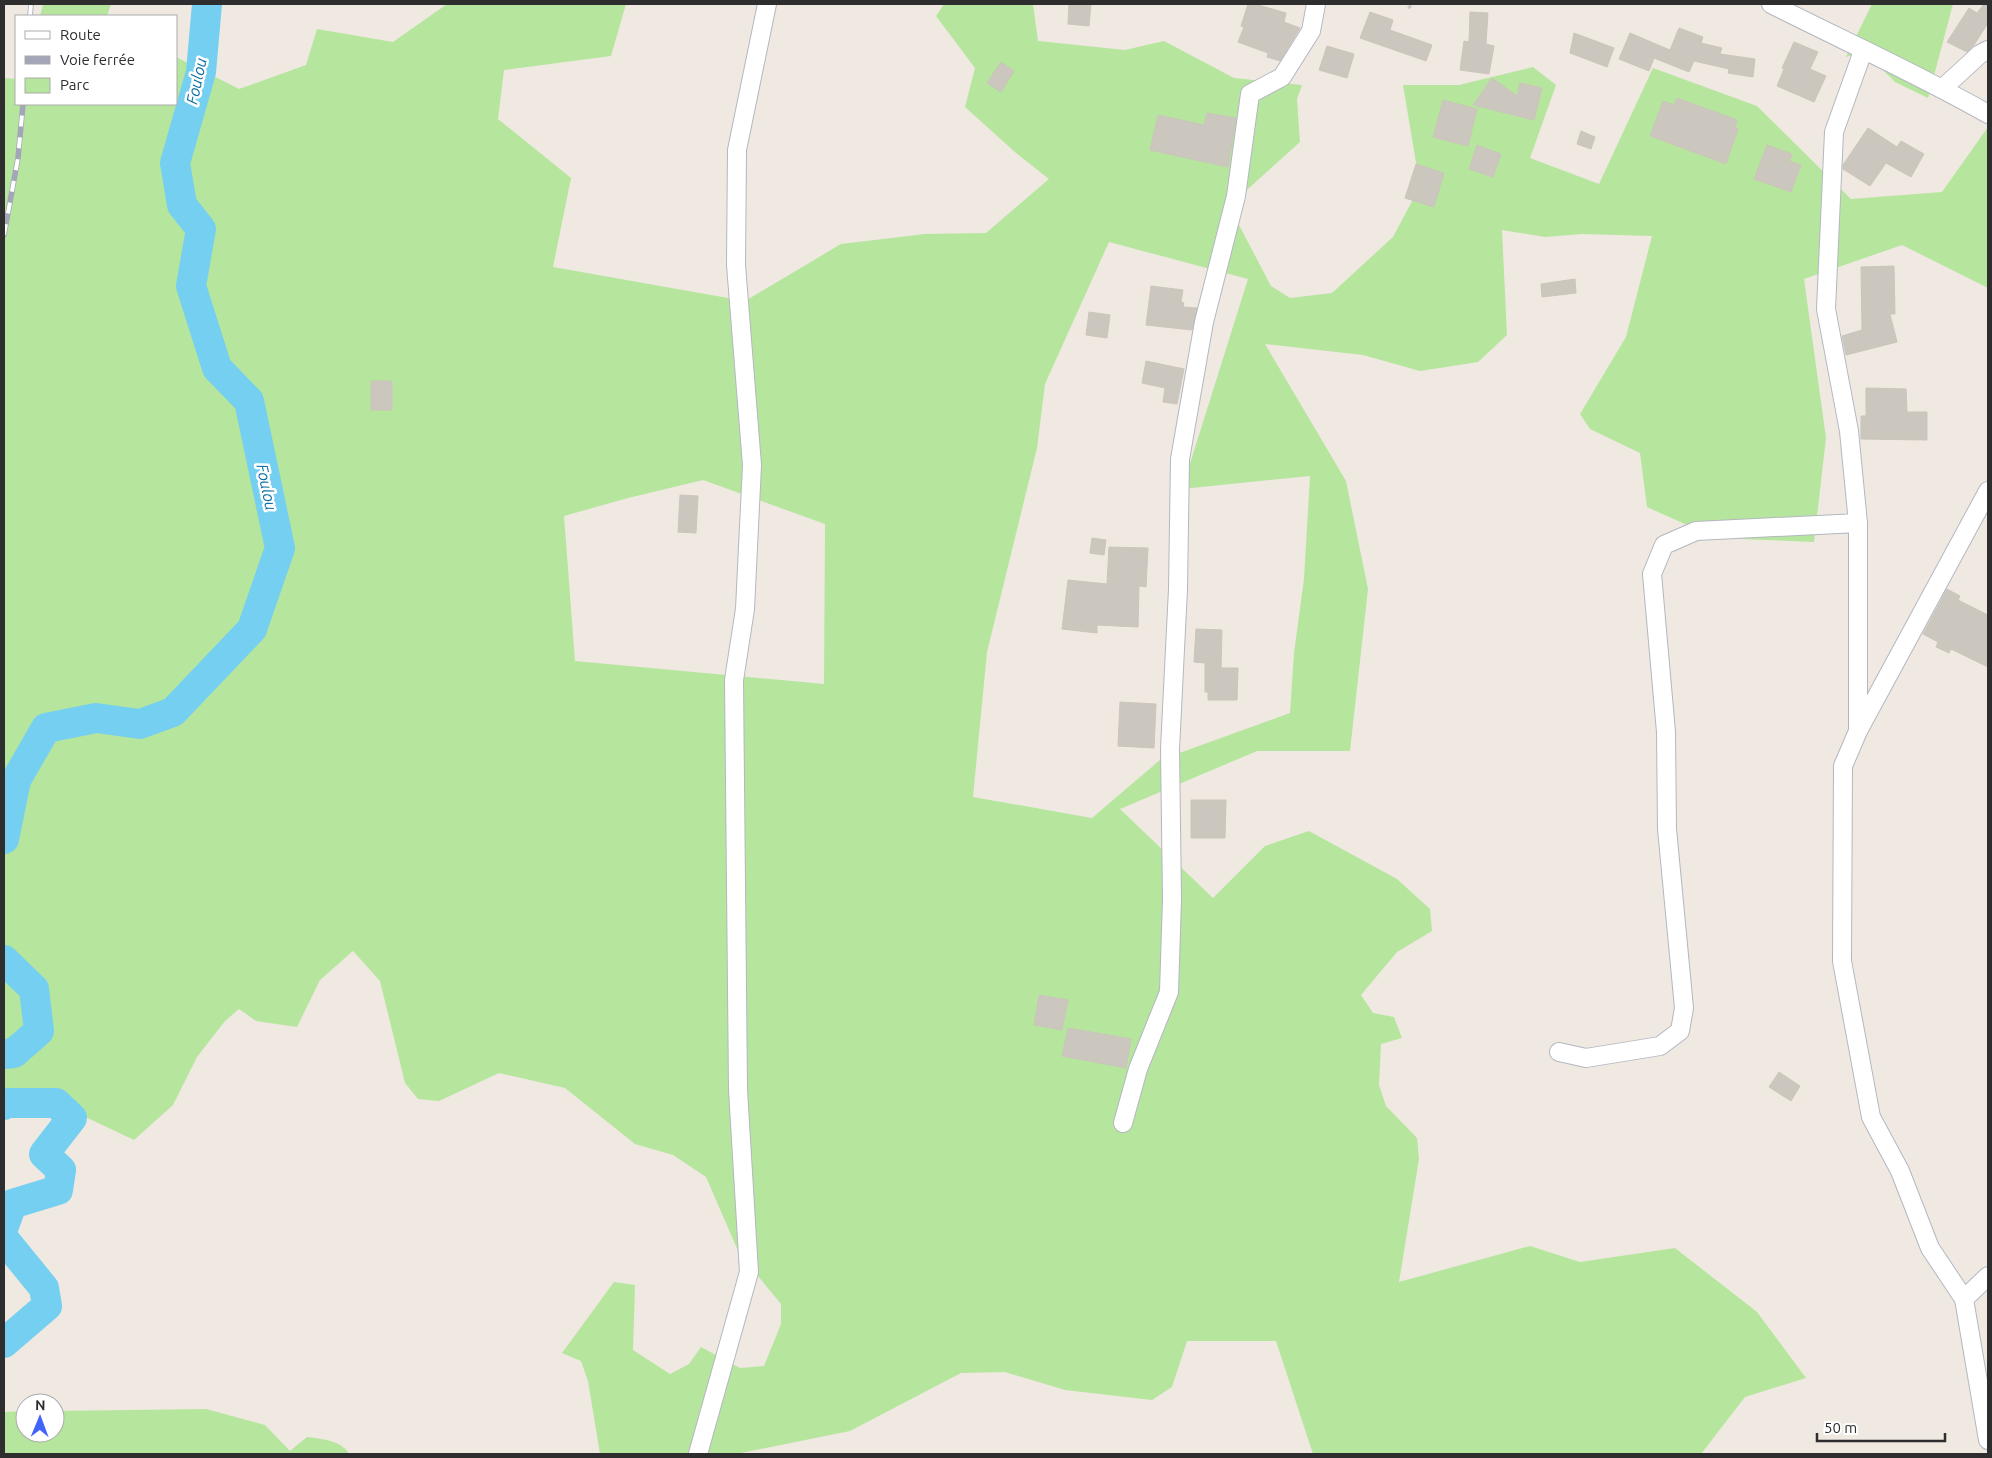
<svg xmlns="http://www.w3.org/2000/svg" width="1992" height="1458" viewBox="0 0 1992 1458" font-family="Ubuntu,sans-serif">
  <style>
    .green { fill: #b6e59e; fill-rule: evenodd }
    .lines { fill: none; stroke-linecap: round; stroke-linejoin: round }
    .river { stroke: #75cff0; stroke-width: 30 }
    .building { fill: #cbc7bf; stroke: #cbc5ba }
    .minor-casing { stroke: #b4b7c1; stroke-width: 20 }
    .path { stroke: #c9c9c9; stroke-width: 3; stroke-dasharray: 4 2.5; stroke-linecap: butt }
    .minor { stroke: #fff; stroke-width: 18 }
    .rail-casing { stroke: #a3a6b8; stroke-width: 5.5 }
    .rail { stroke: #fff; stroke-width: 4; stroke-dasharray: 11; stroke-linecap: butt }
    .labels { text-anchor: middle; stroke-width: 5; stroke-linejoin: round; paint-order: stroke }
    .water-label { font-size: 16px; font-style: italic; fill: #0d6fa3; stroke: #fff }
  </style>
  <rect width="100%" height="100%" fill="#efe9e1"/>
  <!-- green -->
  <path class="green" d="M 43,4 L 111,4 L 107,16 L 40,16 Z
    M 447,4 L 626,4 L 611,56 L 504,70 L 498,119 L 571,178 L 553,267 L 745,301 L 841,244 L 925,234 L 986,233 L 1049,179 L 1016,153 L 965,107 L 975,68 L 936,16 L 944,4 L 1033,4 L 1038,41 L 1125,50 L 1164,41 L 1234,78 L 1302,85 L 1297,99 L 1300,142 L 1229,206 L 1271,286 L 1290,298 L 1332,293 L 1393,237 L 1420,186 L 1403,85 L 1459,85 L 1533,67 L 1556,85 L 1530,158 L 1599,184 L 1653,68 L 1757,106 L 1851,199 L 1942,192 L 1988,127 L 1988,288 L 1902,245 L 1804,279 L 1826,438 L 1814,542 L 1716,538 L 1647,507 L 1640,453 L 1590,429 L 1580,414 L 1626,337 L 1652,236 L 1582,234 L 1545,237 L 1502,230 L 1507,335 L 1478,362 L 1420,371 L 1363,355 L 1265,344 L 1346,481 L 1368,589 L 1350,751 L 1257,751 L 1120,809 L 1213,898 L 1265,846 L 1309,831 L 1397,879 L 1430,909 L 1432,931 L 1397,952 L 1361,995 L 1373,1013 L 1394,1017 L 1402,1038 L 1381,1044 L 1379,1085 L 1386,1106 L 1417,1138 L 1419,1159 L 1399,1282 L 1530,1246 L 1580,1262 L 1675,1248 L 1757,1312 L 1806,1378 L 1745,1397 L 1701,1454 L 1313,1454 L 1276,1341 L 1187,1341 L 1172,1387 L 1152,1400 L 1065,1390 L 1005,1372 L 961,1373 L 850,1431 L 736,1454 L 600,1454 L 588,1381 L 581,1361 L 562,1353 L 614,1282 L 635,1285 L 633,1350 L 670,1374 L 689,1364 L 701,1347 L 740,1368 L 764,1366 L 781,1324 L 781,1304 L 739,1253 L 706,1177 L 673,1155 L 635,1144 L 565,1088 L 499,1073 L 439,1101 L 418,1099 L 405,1083 L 380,981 L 353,951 L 320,980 L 297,1027 L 256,1021 L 239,1009 L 225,1021 L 197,1057 L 173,1105 L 134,1140 L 56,1103 L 7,1103 L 4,1105 L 4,78 L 16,79 L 16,104 L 176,104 L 176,57 L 239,89 L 306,65 L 317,29 L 393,42 ZM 1109,242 L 1248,279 L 1182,489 L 1310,476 L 1304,579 L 1294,653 L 1290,713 L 1160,760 L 1092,818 L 973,797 L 987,652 L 1037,448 L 1045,384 ZM 703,480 L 825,524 L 824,684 L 575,661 L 564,516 L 628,498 Z
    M 1872,4 L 1953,4 L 1928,98 L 1895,82 L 1864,51 L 1846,57 Z
    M 206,1409 L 265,1425 L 290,1451 L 307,1437 C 320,1439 342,1440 349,1454 L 4,1454 L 4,1412 L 25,1411 L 25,1433 L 55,1433 L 55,1411 Z"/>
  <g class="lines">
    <!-- river -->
    <path class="river" d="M 4,839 L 16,780 L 46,728 L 96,718 L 140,724 L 173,712 L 252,629 L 280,548 L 249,401 L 217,368 L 191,286 L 201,229 L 182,205 L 175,163 L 201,72 L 207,4
      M 4,960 L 34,989 L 39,1031 L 14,1053 L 4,1054
      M 4,1105 L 7,1103 L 56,1103 L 72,1118 L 44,1154 L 61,1170 L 58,1190 L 12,1204 L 4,1226
      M 4,1239 L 44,1288 L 47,1306 L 4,1343"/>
  </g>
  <!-- building -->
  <path class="building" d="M 1069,4 L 1091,4 L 1089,26 L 1068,24 Z
    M 1248,4 L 1255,4 L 1286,13 L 1284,22 L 1300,28 L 1280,61 L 1267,57 L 1268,53 L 1238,42 L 1244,27 L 1241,26 Z
    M 1984,4 L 1988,4 L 1988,23 L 1974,45 L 1967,52 L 1947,42 L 1969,8 L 1977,13 Z
    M 1370,12 L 1393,20 L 1390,30 L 1432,45 L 1426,61 L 1360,38 Z
    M 1470,12 L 1488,13 L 1486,44 L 1494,46 L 1489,74 L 1460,70 L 1464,41 L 1469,42 Z
    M 1679,28 L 1703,37 L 1701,43 L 1722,48 L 1720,54 L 1755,59 L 1753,77 L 1728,73 L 1729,69 L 1694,61 L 1689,72 L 1654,58 L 1649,71 L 1619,59 L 1630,33 L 1670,50 Z
    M 1574,33 L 1614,48 L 1607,67 L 1570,53 Z
    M 1794,42 L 1818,52 L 1810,69 L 1826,76 L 1814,102 L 1777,86 L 1784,69 L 1782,68 Z
    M 1327,46 L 1354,54 L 1347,78 L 1319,70 Z
    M 1001,62 L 1014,71 L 1001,92 L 987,83 Z
    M 1492,78 L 1517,96 L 1520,83 L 1542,88 L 1534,120 L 1473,105 Z
    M 1677,98 L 1737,120 L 1735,127 L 1738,129 L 1726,164 L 1650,136 L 1663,101 L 1674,105 Z
    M 1443,100 L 1477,109 L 1468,146 L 1433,137 Z
    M 1207,113 L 1236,118 L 1228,167 L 1150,150 L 1158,115 L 1204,125 Z
    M 1868,128 L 1897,147 L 1901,141 L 1924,154 L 1911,177 L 1886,163 L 1870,186 L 1843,169 L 1843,165 Z
    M 1581,131 L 1595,137 L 1591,149 L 1577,144 Z
    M 1477,145 L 1501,154 L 1493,177 L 1469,169 Z
    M 1767,145 L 1792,154 L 1789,161 L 1801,165 L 1791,192 L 1754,179 Z
    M 1416,164 L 1444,173 L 1434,207 L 1405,198 Z
    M 1894,266 L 1895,314 L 1890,314 L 1897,342 L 1846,355 L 1842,336 L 1862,330 L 1861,267 Z
    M 1575,279 L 1576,293 L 1542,297 L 1541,284 Z
    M 1151,286 L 1183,290 L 1181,302 L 1184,303 L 1183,307 L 1197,308 L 1192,330 L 1146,325 Z
    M 1089,312 L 1110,315 L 1107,338 L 1086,335 Z
    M 1146,361 L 1184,369 L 1177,404 L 1163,402 L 1165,388 L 1142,383 Z
    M 371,381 L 392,381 L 392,410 L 371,410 Z
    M 1866,388 L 1906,389 L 1907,412 L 1927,412 L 1927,440 L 1861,439 L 1861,416 L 1866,416 Z
    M 680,495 L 698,496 L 696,533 L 678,532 Z
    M 1092,538 L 1106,540 L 1104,555 L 1090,553 Z
    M 1109,547 L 1148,548 L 1146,587 L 1139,586 L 1138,627 L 1097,625 L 1097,633 L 1062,629 L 1068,580 L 1107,584 Z
    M 1947,589 L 1960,596 L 1958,600 L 1988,615 L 1988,667 L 1951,649 L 1949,653 L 1936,647 L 1938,642 L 1923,634 Z
    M 1196,629 L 1222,630 L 1221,668 L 1238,668 L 1237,700 L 1208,700 L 1208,692 L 1205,692 L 1205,663 L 1194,662 Z
    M 1120,702 L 1156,704 L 1154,748 L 1118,746 Z
    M 1191,800 L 1226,800 L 1225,838 L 1191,838 Z
    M 1039,995 L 1068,1000 L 1062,1030 L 1034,1025 Z
    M 1068,1028 L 1131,1039 L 1126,1068 L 1062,1056 Z
    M 1779,1072 L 1800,1086 L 1791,1101 L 1769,1087 Z"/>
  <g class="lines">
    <defs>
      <path id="minor" d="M 1771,4 C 1844,41 1918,74 1988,114
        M 1943,88 L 1980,54 L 1988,50
        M 1988,491 L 1858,731 L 1843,766 L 1842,961 L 1871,1117 L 1900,1171 L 1930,1248 L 1964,1299 L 1988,1440
        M 1858,730 L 1858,523 L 1849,431 L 1826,309 L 1834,132 L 1863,51
        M 1559,1052 L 1586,1058 L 1660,1046 L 1680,1031 L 1684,1008 L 1667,829 L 1666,732 L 1652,574 L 1664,545 L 1696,531 L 1858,523
        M 1123,1123 L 1138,1069 L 1169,992 L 1172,899 L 1170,749 L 1178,589 L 1180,459 L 1204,322 L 1236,196 L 1250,94 L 1282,77 L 1311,31 L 1316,4
        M 1964,1299 L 1988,1276
        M 698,1454 L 749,1272 L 738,1090 L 734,680 L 745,609 L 752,465 L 736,265 L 737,150 L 767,4"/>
    </defs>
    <!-- minor casing -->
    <use href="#minor" class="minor-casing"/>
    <!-- path -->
    <path class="path" d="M 1408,8 L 1414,4"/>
    <!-- minor -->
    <use href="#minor" class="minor"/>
    <defs>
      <path id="rail" d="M 30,16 L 31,4
        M 4,235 L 18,158 L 23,104"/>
    </defs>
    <!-- rail casing -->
    <use href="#rail" class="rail-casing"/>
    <!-- rail -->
    <use href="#rail" class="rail"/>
  </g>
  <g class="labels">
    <!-- water labels -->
    <g class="water-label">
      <text transform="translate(196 81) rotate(-78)" y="6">Foulou</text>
      <text transform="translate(267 487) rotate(78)" y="6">Foulou</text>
    </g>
  </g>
  <!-- border -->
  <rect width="1992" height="1458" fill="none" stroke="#2e2e2e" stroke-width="10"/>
  <!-- legend -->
  <rect x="15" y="15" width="162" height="90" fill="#ffffff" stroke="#ababab"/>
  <rect x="25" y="31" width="25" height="8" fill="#ffffff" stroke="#ababab"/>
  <text x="60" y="40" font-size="15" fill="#2e2e2e">Route</text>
  <rect x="25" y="56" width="25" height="8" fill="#a3a6b8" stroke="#ababab"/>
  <text x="60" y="65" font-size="15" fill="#2e2e2e">Voie ferrée</text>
  <rect x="25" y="78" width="25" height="15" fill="#b6e59e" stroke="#ababab"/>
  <text x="60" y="90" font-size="15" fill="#2e2e2e">Parc</text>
  <!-- north arrow -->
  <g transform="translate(40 1418) rotate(1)"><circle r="24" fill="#ffffff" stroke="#ababab"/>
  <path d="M0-4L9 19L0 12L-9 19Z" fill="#4264fb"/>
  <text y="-8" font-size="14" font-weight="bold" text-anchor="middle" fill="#2e2e2e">N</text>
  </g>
  <!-- scale -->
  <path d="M1817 1433v8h128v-8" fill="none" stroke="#2e2e2e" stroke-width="2.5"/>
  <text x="1824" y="1433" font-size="15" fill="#2e2e2e" stroke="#ffffff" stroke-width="4" paint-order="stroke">50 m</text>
</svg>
